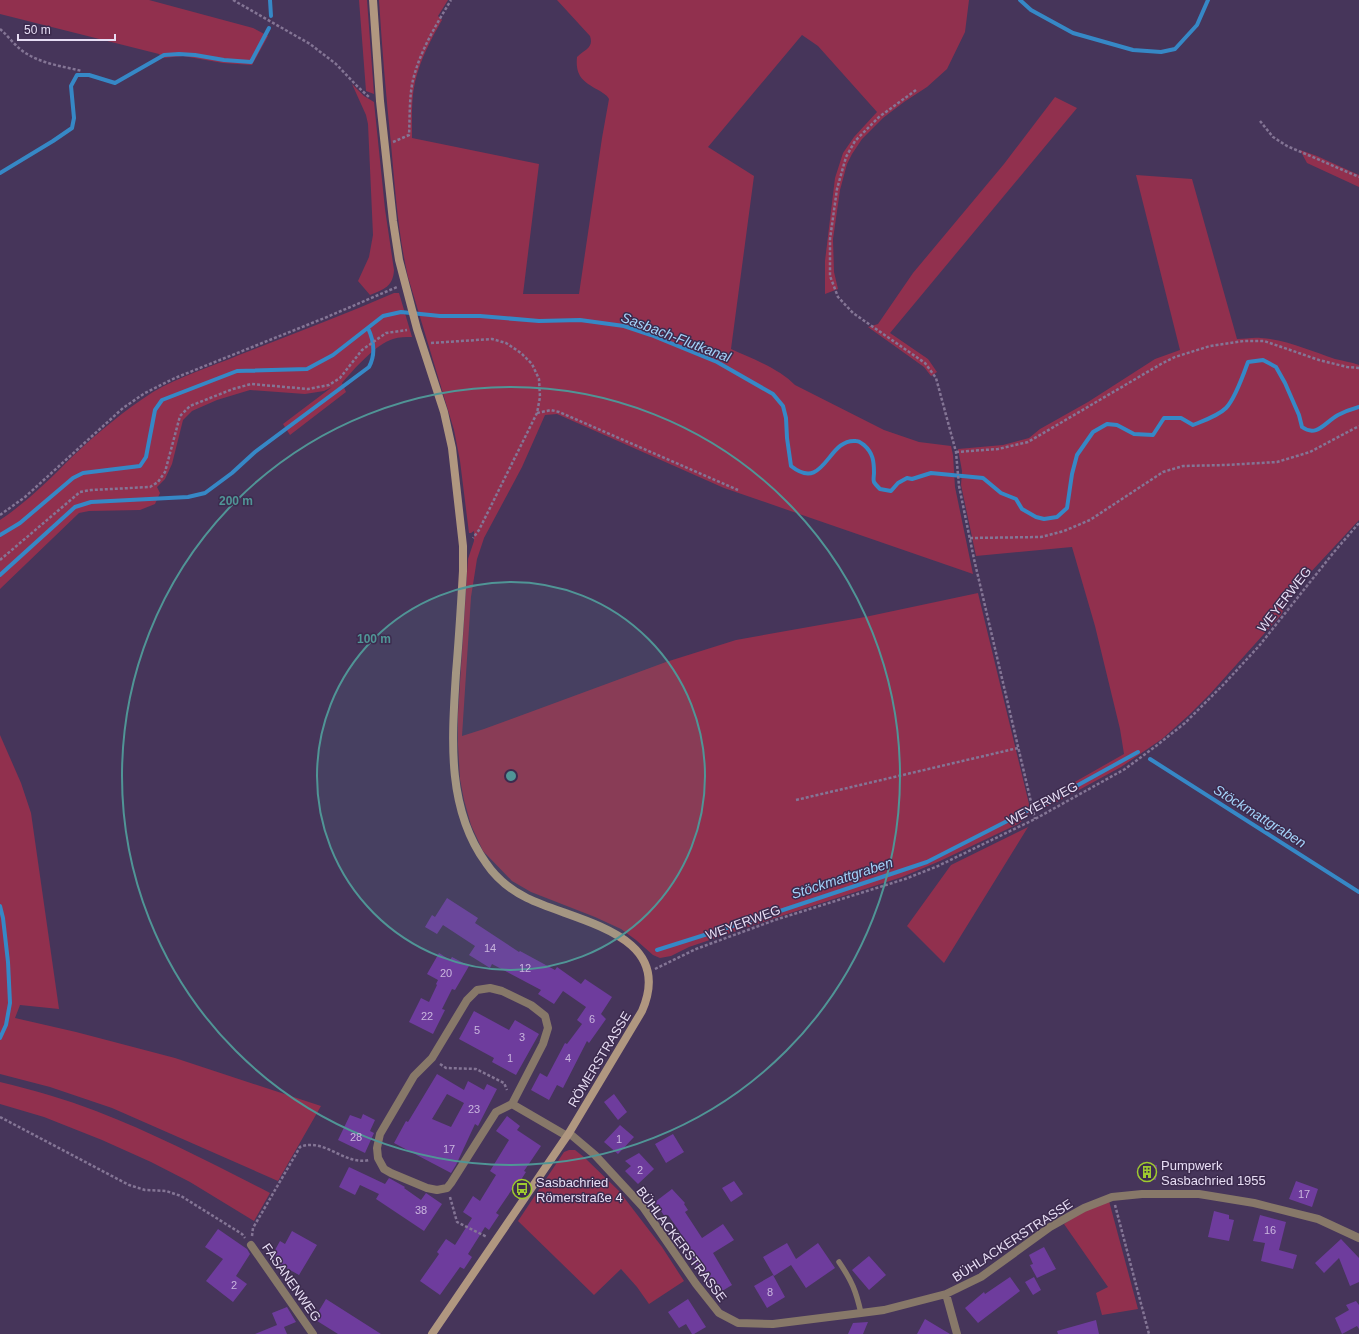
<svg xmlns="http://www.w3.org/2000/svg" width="1359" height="1334" viewBox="0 0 1359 1334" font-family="Helvetica,sans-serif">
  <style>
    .green { fill: #91304e }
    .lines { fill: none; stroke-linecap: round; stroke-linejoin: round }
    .stream { stroke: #3688c6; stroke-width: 4 }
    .building { fill: #6e3c9d; fill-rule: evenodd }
    .path { stroke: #847595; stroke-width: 2.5; stroke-dasharray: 3 2; stroke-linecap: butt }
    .lane { stroke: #877869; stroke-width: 5.5 }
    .street { stroke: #877869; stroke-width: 8 }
    .secondary { stroke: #b09780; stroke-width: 8 }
    .ring { fill: none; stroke: #509596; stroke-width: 2 }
    .labels { text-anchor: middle; stroke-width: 3; stroke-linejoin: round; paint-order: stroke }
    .number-label { font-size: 11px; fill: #c9b5de }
    .street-label { font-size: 13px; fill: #e7ddf4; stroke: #3c2b4e }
    .poi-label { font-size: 13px; fill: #e7ddf4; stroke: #3c2b4e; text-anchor: start }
    .water-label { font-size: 14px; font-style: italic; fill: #a4d2f9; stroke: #3c2b4e }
    .centre { fill: #509596; stroke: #3c2b4e; stroke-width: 2 }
    .ring-label { font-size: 12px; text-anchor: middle; font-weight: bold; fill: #509596; stroke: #3c2b4e; stroke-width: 3; stroke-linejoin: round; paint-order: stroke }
  </style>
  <rect width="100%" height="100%" fill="#46355a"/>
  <!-- green -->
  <path class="green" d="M 0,0 L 149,0 L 253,28 L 268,36 L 252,65 L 223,63 L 183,56 L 163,58 L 159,54 L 0,14 Z
    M 359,0 L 367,0 L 374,94 L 366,91 Z
    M 379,0 L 448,0 L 438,16 L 442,20 C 431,39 420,60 415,82 C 411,100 412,120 412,138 L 539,164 L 523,294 L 579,294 L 602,138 L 609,99 C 607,95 604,94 600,91 C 584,82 575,77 577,57 C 585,49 594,48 590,36 L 557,0 L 969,0 L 965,32 L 947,69 L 927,87 L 904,102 L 883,118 L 862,139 L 852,154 L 847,164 L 840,190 L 833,239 L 834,272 L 838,289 L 825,294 L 825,261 L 835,178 L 843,153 L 854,137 L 877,112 L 818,46 L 802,35 L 708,147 L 754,176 L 731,349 C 751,358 780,369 795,385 L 884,430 L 919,442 L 951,446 L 953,455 L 955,487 L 973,574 L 724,488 L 557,414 L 545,415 L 522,467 L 484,538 L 477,559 L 471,597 L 462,736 L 484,729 L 666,662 L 736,640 L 865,617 L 978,593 L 1030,808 L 1028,816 L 1018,824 L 940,861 L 902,877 L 778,917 L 689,947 L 671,956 L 660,958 L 653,955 L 636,940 L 621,929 L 595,917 L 531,892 L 512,881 L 483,851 L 471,825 L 464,800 L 460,779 L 458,745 L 458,714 L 468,559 L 474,541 L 474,531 L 471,533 L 469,533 L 460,461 L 454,430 L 408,277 C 398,233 395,188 391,144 C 386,96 382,48 379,0 Z
    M 352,84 L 364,96 L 374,102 L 385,209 L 394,270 C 393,287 384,289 370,295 L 358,281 L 369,257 L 373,235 L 368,124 L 366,115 Z
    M 1055,97 L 1077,108 L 890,333 L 928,359 L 937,372 L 931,376 L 924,367 L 868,327 L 878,324 L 913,273 L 1004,164 Z
    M 1300,150 L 1317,156 L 1359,175 L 1359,187 L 1307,163 Z
    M 1136,175 L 1192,179 L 1237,339 C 1245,339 1253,337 1261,338 C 1287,340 1311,351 1335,359 C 1343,361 1351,362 1359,365 L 1359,520 L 1308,575 L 1300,582 L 1289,598 L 1281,615 L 1210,694 L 1189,715 L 1162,739 L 1121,767 L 1057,802 L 1042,808 L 1038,808 L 1036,804 L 1124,754 L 1120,729 L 1095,626 L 1072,547 L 976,556 L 961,485 L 962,471 L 958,449 L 1003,445 L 1029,438 L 1040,429 L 1088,402 L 1155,359 L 1180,350 Z
    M 394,293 L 399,293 L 412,337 C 406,337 399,337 393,339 C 376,344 354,369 342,383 L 346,392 L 290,435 L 283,424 L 332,387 L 324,391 L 305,394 L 250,390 L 217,400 L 192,411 L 183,420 L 172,464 L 165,479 L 157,487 L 160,493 L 155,504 L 140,510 L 89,511 L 79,513 L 0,589 L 0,520 C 27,502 50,479 73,456 C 97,433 125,410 153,392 C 180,376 211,367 239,355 C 291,335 343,315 394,293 Z
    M 0,735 L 21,783 L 31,813 L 59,1009 L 20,1005 L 15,1018 L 76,1032 L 175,1058 L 321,1106 L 278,1181 L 112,1108 L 50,1087 L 0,1074 Z
    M 1028,827 L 944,963 L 907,926 L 951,865 Z
    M 0,1082 C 33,1090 65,1099 96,1111 C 156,1134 213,1164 270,1193 L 254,1221 L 190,1182 L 151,1162 L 102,1140 L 44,1117 L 0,1104 Z
    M 569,1150 L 575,1150 L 585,1158 L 619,1191 L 662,1247 L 684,1281 L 649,1304 L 637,1287 L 621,1269 L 594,1295 L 518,1221 L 564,1152 Z
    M 1109,1201 L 1138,1309 L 1102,1315 L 1096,1293 L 1108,1287 L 1064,1224 L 1082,1212 Z"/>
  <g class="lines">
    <!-- stream -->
    <path class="stream" d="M 270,0 L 271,16
      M 1020,0 L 1031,10 L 1073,33 L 1133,50 L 1161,52 L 1175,49 L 1197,25 L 1208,0
      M 0,173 L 53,141 L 72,128 L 74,118 L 71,86 L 77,75 L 89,75 L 115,83 L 164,55 L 179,54 L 195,55 L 224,60 L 251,62 L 269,28
      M 0,535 L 20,523 L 73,478 L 83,473 L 140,466 L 146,457 L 155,410 L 162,400 L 237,371 L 307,369 L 333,355 L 383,316 L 401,312 L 440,316 L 480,316 L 539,321 L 580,320 L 624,326 L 651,335 L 717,362 L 773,394 L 783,406 L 786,418 L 787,438 L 791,466 C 825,493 827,438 856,441 C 860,441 861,443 864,445 C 873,453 874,461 874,473 C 874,475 873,480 874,482 C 875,484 878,487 880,489 L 891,491 L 898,483 L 907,478 L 912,479 L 931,473 L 983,478 L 1001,493 L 1016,499 L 1022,509 L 1036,517 L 1044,519 L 1057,517 L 1067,508 L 1072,474 L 1077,455 L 1093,432 L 1107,424 L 1117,425 L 1134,434 L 1153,435 L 1164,418 L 1181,418 L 1193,425 C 1203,421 1218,416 1226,408 C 1235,399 1244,373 1248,362 L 1263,360 L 1276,367 L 1285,383 L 1299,415 L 1302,427 C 1317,438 1325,422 1338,415 C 1344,412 1352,409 1359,407
      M 0,575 L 75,507 L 91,502 L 188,497 L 205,493 L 232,473 L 255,452 L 369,367 C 376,354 374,341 368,328
      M 1150,759 L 1359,892
      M 1040,806 L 1138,752
      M 0,906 L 3,918 L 8,962 L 10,1003 L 6,1025 L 0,1038
      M 657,950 L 780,911 L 927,862 L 1027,811"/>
  </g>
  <!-- building -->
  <path class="building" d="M 447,898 L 478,918 L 475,923 L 519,952 L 520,951 L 555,970 L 557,967 L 581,984 L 585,979 L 612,997 L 601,1014 L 606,1019 L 589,1043 L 587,1041 L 563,1088 L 557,1085 L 549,1100 L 531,1090 L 540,1073 L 547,1077 L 565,1043 L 567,1044 L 582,1024 L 577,1020 L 586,1007 L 563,991 L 554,1004 L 538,994 L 541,990 L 492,964 L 490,968 L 469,955 L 475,946 L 443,925 L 437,934 L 425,927 L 432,915 L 435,917 Z
    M 439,953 L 450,960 L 452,957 L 469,966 L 455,990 L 452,989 L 442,1009 L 445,1010 L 433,1034 L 409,1022 L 421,998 L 429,1002 L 437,985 L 436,984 L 438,980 L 427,974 Z
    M 474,1011 L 509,1030 L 515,1020 L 539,1034 L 516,1075 L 492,1062 L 494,1058 L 459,1039 Z
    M 437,1074 L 464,1090 L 468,1081 L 484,1090 L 487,1084 L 497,1089 L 478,1126 L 475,1124 L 456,1165 L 451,1173 L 394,1143 L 406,1121 L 408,1122 ZM 447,1094 L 464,1103 L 451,1127 L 432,1119 Z
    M 614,1094 L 627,1112 L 618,1120 L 604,1102 Z
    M 363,1114 L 375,1120 L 370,1131 L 374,1133 L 365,1153 L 338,1140 L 350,1115 L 361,1119 Z
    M 507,1116 L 520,1126 L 517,1130 L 541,1146 L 524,1171 L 526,1172 L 515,1189 L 513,1188 L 496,1213 L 499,1215 L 489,1230 L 485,1227 L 468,1254 L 472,1257 L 464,1269 L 460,1267 L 440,1295 L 420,1281 L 439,1254 L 437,1252 L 446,1239 L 455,1245 L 472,1218 L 463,1212 L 473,1196 L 480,1201 L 496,1175 L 490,1171 L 509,1140 L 496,1131 Z
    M 620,1125 L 634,1137 L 618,1154 L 604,1142 Z
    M 673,1134 L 684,1152 L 666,1163 L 655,1144 Z
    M 639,1153 L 654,1169 L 638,1184 L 625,1171 L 631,1166 L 625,1161 Z
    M 1140,1164 L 1157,1165 L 1156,1180 L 1138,1178 Z
    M 349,1167 L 385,1184 L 389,1178 L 405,1187 L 404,1188 L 421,1200 L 426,1193 L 442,1204 L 424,1231 L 376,1199 L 379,1194 L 360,1185 L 355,1195 L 339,1187 Z
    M 734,1181 L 743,1194 L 731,1202 L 722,1188 Z
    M 1296,1181 L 1318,1189 L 1312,1207 L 1289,1199 Z
    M 672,1189 L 685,1203 L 684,1204 L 688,1210 L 685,1212 L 702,1238 L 723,1224 L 734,1240 L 713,1253 L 732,1285 L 714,1296 L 690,1254 L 689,1255 L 676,1235 L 680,1232 L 668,1215 L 665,1217 L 655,1202 Z
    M 1214,1211 L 1229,1215 L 1229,1219 L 1234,1220 L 1229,1241 L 1208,1237 Z
    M 1260,1215 L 1286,1222 L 1279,1250 L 1297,1255 L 1293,1269 L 1261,1261 L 1265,1243 L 1253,1241 Z
    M 218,1229 L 247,1249 L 250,1254 L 236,1276 L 247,1284 L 233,1302 L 206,1281 L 223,1259 L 205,1247 Z
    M 292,1231 L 317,1245 L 299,1275 L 270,1259 L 280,1241 L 285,1244 Z
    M 1341,1239 L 1359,1258 L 1359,1282 L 1350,1286 L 1339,1258 L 1324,1273 L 1315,1263 Z
    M 787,1243 L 796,1259 L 818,1243 L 835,1268 L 806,1288 L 791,1265 L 774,1276 L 763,1257 Z
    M 1044,1247 L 1056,1269 L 1037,1278 L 1030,1265 L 1033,1264 L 1029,1255 Z
    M 869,1256 L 886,1275 L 869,1290 L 852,1270 Z
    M 773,1275 L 785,1297 L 767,1308 L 754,1286 Z
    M 1010,1277 L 1020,1291 L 978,1323 L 965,1308 L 984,1292 L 985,1294 Z
    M 1034,1277 L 1041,1290 L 1033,1295 L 1025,1282 Z
    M 326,1299 L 381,1334 L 338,1334 L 314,1319 Z
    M 688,1299 L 706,1327 L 694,1334 L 692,1334 L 686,1324 L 679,1328 L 668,1312 Z
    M 1356,1301 L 1359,1305 L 1359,1329 L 1357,1326 L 1342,1334 L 1335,1318 L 1349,1310 L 1346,1305 Z
    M 287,1307 L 296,1322 L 284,1327 L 287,1334 L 255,1334 L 277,1325 L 272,1313 Z
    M 925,1319 L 950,1334 L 917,1334 Z
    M 1096,1320 L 1099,1334 L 1058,1334 L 1057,1331 Z
    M 868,1322 L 863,1334 L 848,1334 L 853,1323 Z"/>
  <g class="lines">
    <!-- path -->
    <path class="path" d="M 233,0 L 310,44 L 336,64 L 357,86 L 370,98
      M 0,29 C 7,35 13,43 20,49 C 37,63 61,66 82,71
      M 916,90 L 879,117 L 855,141 L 846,157 L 837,189 L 830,239 L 830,276 L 838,297 L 853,313 L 925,363 L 936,378 L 956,452 L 959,486 L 974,559 L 1035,819
      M 1260,121 L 1273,137 L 1287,146 L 1359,177
      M 393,142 L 409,135 C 410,117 409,97 413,80 C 420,51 436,25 451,0
      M 431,343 L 492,339 L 506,343 L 521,353 L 532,364 L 539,379 L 540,397 L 537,413 L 479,530 L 473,538
      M 537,413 L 551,410 L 559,412 L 738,490
      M 956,452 L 998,449 L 1028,442 L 1161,364 L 1175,357 L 1210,346 L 1244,341 L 1264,341 L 1319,360 L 1347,367 L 1359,368
      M 0,515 L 25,497 L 123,408 L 145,393 L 175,378 L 327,317 L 397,287
      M 970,538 L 1041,537 L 1064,531 L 1090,520 L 1163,472 L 1183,466 L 1226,465 L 1277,462 L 1310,452 L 1359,426
      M 0,560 L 80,492 L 91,490 L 150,487 L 158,482 L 165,472 L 180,416 L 190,406 L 233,389 L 251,384 L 308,389 L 329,385 L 340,378 L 362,350 L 386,333 L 407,330
      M 796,800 L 1018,748
      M 655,969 L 696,949 L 775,920 L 905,879 L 938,866 L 1035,819 L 1125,769 L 1156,746 L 1185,723 L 1224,684 L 1259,646 L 1334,552 L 1359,523
      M 440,1064 L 446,1068 L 476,1069 L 504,1083 L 507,1090
      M 0,1117 L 129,1185 L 145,1190 L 166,1191 L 181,1196 L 242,1234 L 245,1238
      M 450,1197 L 457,1222 L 487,1237
      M 1115,1205 L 1149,1334
      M 252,1236 L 253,1228 L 300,1147 C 324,1137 345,1166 369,1160"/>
    <!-- lane -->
    <path class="lane" d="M 839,1262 C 852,1281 856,1291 861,1313"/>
    <!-- street -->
    <path class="street" d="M 490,988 L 502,991 L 531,1005 L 545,1016 L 548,1028 L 543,1044 L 512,1104 L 496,1112 L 451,1183 L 447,1188 L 437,1190 L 427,1188 L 391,1173 L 384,1169 L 378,1158 L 377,1148 L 380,1134 L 414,1076 L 432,1058 L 467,1000 L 477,990 Z
      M 512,1104 L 567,1136
      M 569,1133 L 595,1155 L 643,1207 L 696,1284 L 719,1313 L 738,1323 L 773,1324 L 861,1313 L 884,1310 L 946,1294 L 981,1277 L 1050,1227 L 1084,1208 L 1112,1197 L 1142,1194 L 1199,1194 L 1254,1203 L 1318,1219 L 1359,1238
      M 251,1245 L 313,1334
      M 946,1294 L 957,1334"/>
    <!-- secondary -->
    <path class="secondary" d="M 373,0 L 380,101 L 393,221 L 399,260 L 417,329 L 444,412 L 452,448 L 463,546 L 463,571 C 461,605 459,639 456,673 C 452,738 446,808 486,863 C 496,878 511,890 527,898 C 576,922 676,933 642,1011 L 569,1133 L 432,1334"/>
  </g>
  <!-- distance rings -->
  <circle cx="511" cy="776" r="194" fill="#509596" fill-opacity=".12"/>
  <g class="ring">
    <circle cx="511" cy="776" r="194"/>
    <circle cx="511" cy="776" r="389"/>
  </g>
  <!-- icons -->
  <defs>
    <symbol id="building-ring" viewBox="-11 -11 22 22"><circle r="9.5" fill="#3c2b4e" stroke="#9eca2f" stroke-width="1.5"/><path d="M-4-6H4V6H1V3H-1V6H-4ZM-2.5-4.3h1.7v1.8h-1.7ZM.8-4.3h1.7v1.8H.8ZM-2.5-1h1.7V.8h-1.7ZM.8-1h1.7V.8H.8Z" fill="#9eca2f"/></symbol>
    <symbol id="bus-ring" viewBox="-11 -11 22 22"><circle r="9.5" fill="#3c2b4e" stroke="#9eca2f" stroke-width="1.5"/><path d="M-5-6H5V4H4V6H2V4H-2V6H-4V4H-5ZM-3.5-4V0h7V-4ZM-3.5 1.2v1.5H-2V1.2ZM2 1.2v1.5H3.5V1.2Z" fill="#9eca2f"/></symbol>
  </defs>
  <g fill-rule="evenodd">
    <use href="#building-ring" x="1136" y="1161" width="22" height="22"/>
    <use href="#bus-ring" x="511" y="1178" width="22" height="22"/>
  </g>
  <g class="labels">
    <!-- number labels -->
    <g class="number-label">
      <text x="490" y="952">14</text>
      <text x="525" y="972">12</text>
      <text x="446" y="977">20</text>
      <text x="427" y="1020">22</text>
      <text x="592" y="1023">6</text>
      <text x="477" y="1034">5</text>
      <text x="522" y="1041">3</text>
      <text x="510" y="1062">1</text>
      <text x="568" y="1062">4</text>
      <text x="474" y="1113">23</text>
      <text x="356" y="1141">28</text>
      <text x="619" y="1143">1</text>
      <text x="449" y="1153">17</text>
      <text x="640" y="1174">2</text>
      <text x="1304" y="1198">17</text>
      <text x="421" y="1214">38</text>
      <text x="1270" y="1234">16</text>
      <text x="234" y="1289">2</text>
      <text x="770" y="1296">8</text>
    </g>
    <!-- street labels -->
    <g class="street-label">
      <text transform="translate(1284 599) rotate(-52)" y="5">WEYERWEG</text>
      <text transform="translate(1042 803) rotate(-28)" y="5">WEYERWEG</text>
      <text transform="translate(743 922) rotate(-20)" y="5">WEYERWEG</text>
      <text transform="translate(599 1059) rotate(-59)" y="5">RÖMERSTRASSE</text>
      <text transform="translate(1012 1240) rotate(-33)" y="5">BÜHLACKERSTRASSE</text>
      <text transform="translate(682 1244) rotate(53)" y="5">BÜHLACKERSTRASSE</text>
      <text transform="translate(292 1282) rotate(55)" y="5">FASANENWEG</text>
    </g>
    <!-- poi labels -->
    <g class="poi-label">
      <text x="1161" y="1170">Pumpwerk<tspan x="1161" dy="15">Sasbachried 1955</tspan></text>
      <text x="536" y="1187">Sasbachried<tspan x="536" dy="15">Römerstraße 4</tspan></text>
    </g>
    <!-- water labels -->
    <g class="water-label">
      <text transform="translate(676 337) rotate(21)" y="5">Sasbach-Flutkanal</text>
      <text transform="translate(1260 816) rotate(32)" y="5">Stöckmattgraben</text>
      <text transform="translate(842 878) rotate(-18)" y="5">Stöckmattgraben</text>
    </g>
  </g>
  <circle cx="511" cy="776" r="6" class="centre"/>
  <g class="ring-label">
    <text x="236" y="505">200 m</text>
    <text x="374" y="643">100 m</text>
  </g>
  <!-- scale -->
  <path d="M18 34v6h97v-6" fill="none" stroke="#e7ddf4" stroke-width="2"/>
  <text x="24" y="34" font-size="12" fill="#e7ddf4" stroke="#3c2b4e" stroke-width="3" paint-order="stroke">50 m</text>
</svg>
